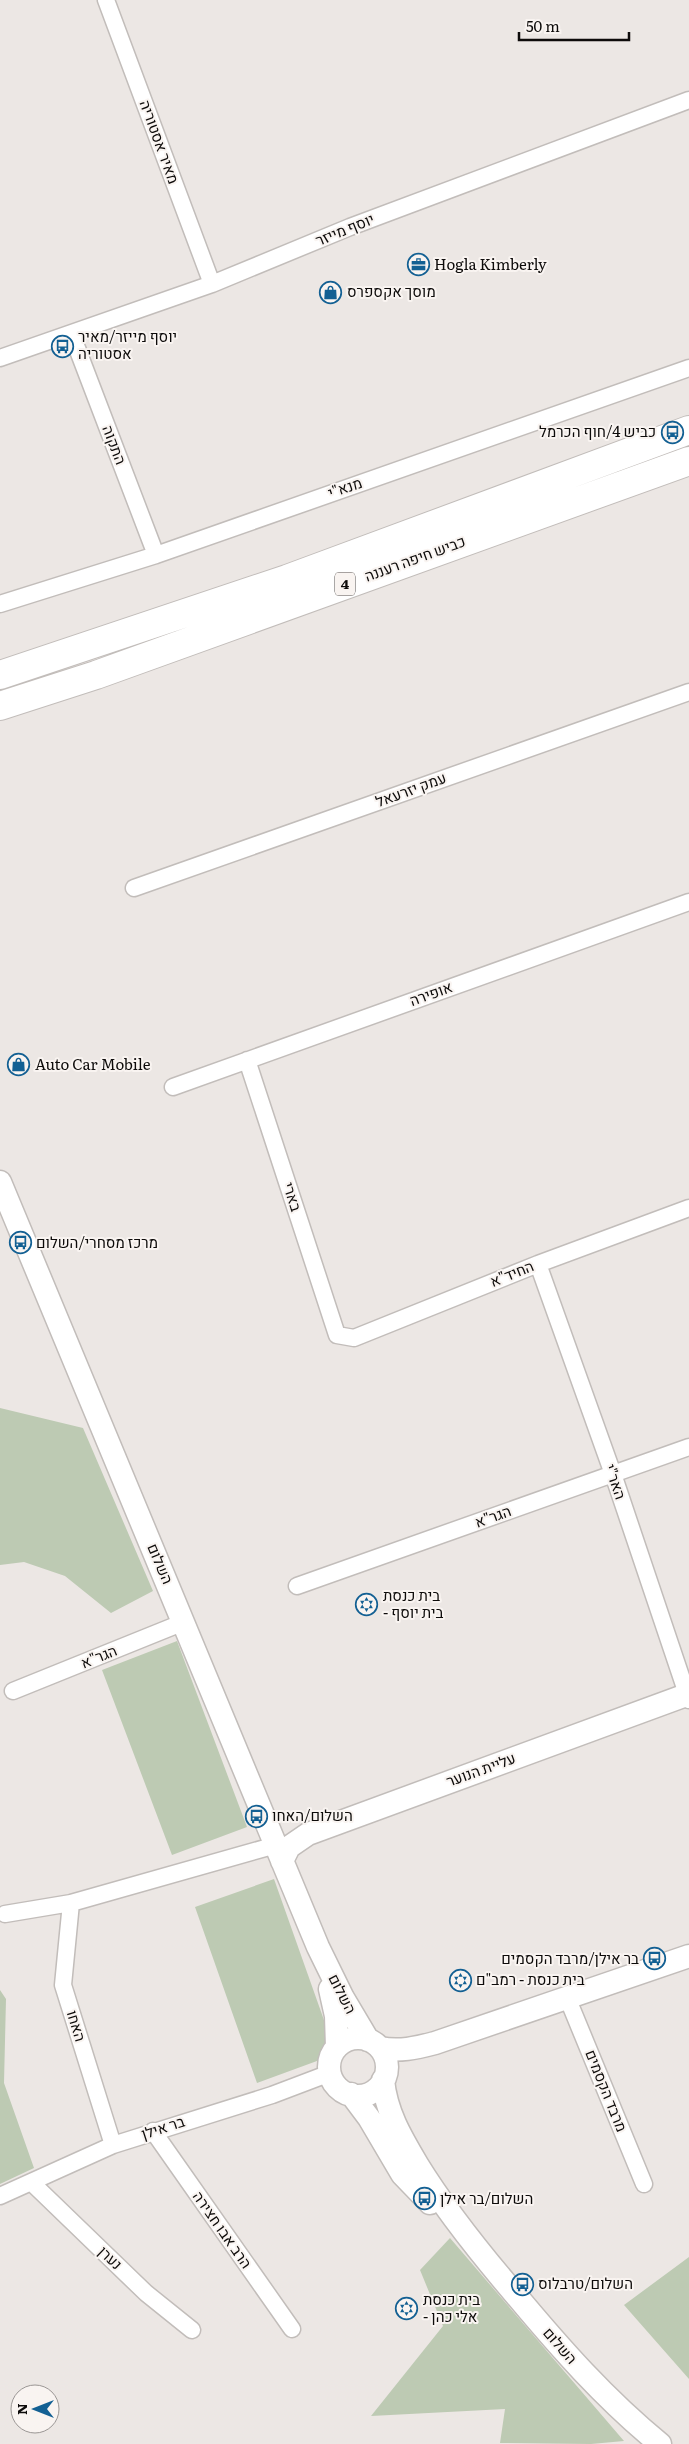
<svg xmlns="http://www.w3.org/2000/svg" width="689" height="2444" viewBox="0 0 689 2444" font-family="Literata,Heebo,serif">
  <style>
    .green { fill: #bdcab3 }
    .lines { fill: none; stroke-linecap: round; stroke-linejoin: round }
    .street-casing { stroke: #c2bdba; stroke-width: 19 }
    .secondary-casing { stroke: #c2bdba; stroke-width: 25 }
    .highway-casing { stroke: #c2bdba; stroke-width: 30 }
    .street { stroke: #fff; stroke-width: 16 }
    .secondary { stroke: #fff; stroke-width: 22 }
    .highway { stroke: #fff; stroke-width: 28 }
    .labels { text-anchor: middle; stroke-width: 4; stroke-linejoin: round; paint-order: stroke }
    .shield { fill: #f9f4f1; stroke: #54514f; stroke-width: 1 }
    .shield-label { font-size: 14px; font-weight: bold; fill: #0d0b0a }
    .street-label { font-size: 15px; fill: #0d0b0a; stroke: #f9f4f1 }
    .poi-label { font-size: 15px; fill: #0d0b0a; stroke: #f9f4f1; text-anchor: start }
  </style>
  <rect width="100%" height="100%" fill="#ece7e4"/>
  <!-- green -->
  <path class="green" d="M 0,1408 L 83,1428 L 153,1591 L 111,1613 L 65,1576 L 24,1562 L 0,1565 Z
    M 177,1641 L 247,1827 L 172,1855 L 102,1670 Z
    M 274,1879 L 336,2054 L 257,2083 L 195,1907 Z
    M 0,1990 L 6,1999 L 4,2083 L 34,2168 L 0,2184 Z
    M 450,2238 L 624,2441 L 591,2444 L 500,2443 L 505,2409 L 371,2416 L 443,2326 L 420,2270 Z
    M 689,2257 L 689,2379 L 624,2305 Z"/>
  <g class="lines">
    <defs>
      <path id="street" d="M 106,0 L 212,284
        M 72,335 L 156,555
        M 0,358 L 212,284 L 350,227 L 689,100
        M 0,604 L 156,555 L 689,368
        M 134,888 L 689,692
        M 247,1060 L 337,1335 L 354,1338 L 538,1264 L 689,1208
        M 173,1087 L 689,902
        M 538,1264 L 613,1474 L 689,1700
        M 297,1586 L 689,1447
        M 13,1691 L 184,1622
        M 71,1903 L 63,1985 L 113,2145
        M 5,1914 L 71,1903 L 276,1845
        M 567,1997 L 644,2184
        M 153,2131 L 292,2329
        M 31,2182 L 146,2293 L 192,2330
        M 0,2196 L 113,2145 L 272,2095 L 330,2073"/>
      <path id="secondary" d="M 0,1182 L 318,1947 L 343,1998 L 368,2040
        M 282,1861 L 289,1847 L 308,1834 L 689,1694
        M 330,1989 L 336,2016 L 337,2047
        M329 2067a29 29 0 1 1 58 0a29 29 0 1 1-58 0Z
        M 380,2048 C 399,2052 416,2048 435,2043 L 689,1956
        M 383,2080 C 386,2112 401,2137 417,2164 C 446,2211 479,2252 515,2294 C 560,2348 605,2399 660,2444
        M 351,2094 L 369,2118 L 402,2174 L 430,2203"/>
      <path id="highway" d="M 0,675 L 287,579 L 689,430
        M 0,706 L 96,675 L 689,461"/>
    </defs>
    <!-- street casing -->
    <use href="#street" class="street-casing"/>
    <!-- secondary casing -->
    <use href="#secondary" class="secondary-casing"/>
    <!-- highway casing -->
    <use href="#highway" class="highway-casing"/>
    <!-- street -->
    <use href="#street" class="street"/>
    <!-- secondary -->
    <use href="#secondary" class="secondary"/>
    <!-- highway -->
    <use href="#highway" class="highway"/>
  </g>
  <!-- icons -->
  <defs>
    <symbol id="office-ring" viewBox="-11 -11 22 22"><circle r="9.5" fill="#f9f4f1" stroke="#136093" stroke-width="1.5"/><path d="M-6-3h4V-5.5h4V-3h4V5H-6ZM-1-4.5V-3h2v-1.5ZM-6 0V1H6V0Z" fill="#136093"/></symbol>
    <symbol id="shop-ring" viewBox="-11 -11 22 22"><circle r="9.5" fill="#f9f4f1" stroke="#136093" stroke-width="1.5"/><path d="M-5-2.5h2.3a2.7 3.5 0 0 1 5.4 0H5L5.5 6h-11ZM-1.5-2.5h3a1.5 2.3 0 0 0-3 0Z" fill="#136093"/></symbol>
    <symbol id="bus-ring" viewBox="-11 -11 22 22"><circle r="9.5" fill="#f9f4f1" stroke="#136093" stroke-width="1.5"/><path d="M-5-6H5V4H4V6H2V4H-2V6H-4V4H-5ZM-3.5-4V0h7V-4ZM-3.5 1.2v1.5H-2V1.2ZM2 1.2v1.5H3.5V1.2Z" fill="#136093"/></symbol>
    <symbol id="synagogue-ring" viewBox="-11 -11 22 22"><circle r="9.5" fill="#f9f4f1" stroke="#136093" stroke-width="1.5"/><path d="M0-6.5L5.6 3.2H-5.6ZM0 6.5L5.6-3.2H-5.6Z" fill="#136093"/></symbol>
  </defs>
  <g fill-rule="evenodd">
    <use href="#office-ring" x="406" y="252" width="25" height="25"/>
    <use href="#shop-ring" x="318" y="280" width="25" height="25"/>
    <use href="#bus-ring" x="50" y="334" width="25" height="25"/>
    <use href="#bus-ring" x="660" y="420" width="25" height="25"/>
    <use href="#shop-ring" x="6" y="1052" width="25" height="25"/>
    <use href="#bus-ring" x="8" y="1230" width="25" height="25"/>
    <use href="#synagogue-ring" x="354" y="1592" width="25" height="25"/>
    <use href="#bus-ring" x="244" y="1804" width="25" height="25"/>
    <use href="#bus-ring" x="642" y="1946" width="25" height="25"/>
    <use href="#synagogue-ring" x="448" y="1968" width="25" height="25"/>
    <use href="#bus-ring" x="412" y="2186" width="25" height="25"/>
    <use href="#bus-ring" x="510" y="2272" width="25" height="25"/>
    <use href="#synagogue-ring" x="394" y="2296" width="25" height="25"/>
  </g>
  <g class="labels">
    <!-- shield labels -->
    <rect class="shield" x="335" y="572.5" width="20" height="23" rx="4"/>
    <g class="shield-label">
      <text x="345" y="589">4</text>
    </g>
    <!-- street labels -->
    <g class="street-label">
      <text transform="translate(159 142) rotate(70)" y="5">מאיר אסטוריה</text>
      <text transform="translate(345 230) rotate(-22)" y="5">יוסף מייזר</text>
      <text transform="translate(114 445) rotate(69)" y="5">התקוה</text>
      <text transform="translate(345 488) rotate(-19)" y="5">מנא"י</text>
      <text transform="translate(415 559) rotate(-20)" y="5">כביש חיפה רעננה</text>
      <text transform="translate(411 790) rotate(-20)" y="5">עמק יזרעאל</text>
      <text transform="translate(431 994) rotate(-20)" y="5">אופירה</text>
      <text transform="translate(292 1197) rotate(72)" y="5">בארי</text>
      <text transform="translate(512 1274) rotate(-22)" y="5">החיד"א</text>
      <text transform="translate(615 1482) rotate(71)" y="5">האר"י</text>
      <text transform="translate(493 1517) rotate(-20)" y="5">הגר"א</text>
      <text transform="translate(160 1564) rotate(67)" y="5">השלום</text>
      <text transform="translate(99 1657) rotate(-22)" y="5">הגר"א</text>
      <text transform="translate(481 1770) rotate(-20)" y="5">עליית הנוער</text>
      <text transform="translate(342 1994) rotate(63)" y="5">השלום</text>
      <text transform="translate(76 2026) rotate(73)" y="5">האחו</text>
      <text transform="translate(606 2091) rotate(68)" y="5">מרבד הקסמים</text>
      <text transform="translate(163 2128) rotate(-18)" y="5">בר אילן</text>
      <text transform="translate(222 2230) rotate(55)" y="5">הרב אבו חצירה</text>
      <text transform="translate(110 2258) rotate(44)" y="5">נערן</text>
      <text transform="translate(560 2346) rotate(49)" y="5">השלום</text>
    </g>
    <!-- poi labels -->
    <g class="poi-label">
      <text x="434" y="270">Hogla Kimberly</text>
      <text x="347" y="297">מוסך אקספרס</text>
      <text x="78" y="342">יוסף מייזר/מאיר<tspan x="78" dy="17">אסטוריה</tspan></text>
      <text x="656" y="437" text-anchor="end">כביש 4/חוף הכרמל</text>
      <text x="35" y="1070">Auto Car Mobile</text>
      <text x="36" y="1248">מרכז מסחרי/השלום</text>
      <text x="383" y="1601">בית כנסת<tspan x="383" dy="17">- בית יוסף</tspan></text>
      <text x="272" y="1821">השלום/האחו</text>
      <text x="639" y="1964" text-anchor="end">בר אילן/מרבד הקסמים</text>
      <text x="476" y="1985">בית כנסת - רמב"ם</text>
      <text x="440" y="2204">השלום/בר אילן</text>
      <text x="538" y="2289">השלום/טרבלוס</text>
      <text x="423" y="2305">בית כנסת<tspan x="423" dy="17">- אלי כהן</tspan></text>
    </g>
  </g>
  <!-- north arrow -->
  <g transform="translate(35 2409) rotate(270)"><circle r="24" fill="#f9f4f1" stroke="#9b9795"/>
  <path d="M0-4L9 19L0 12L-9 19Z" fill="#136093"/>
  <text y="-8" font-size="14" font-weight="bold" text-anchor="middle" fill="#0d0b0a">N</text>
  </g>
  <!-- scale -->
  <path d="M519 32v8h110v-8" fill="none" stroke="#0d0b0a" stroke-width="2.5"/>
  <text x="526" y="32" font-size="15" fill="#0d0b0a" stroke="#f9f4f1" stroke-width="4" paint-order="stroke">50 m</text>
</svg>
